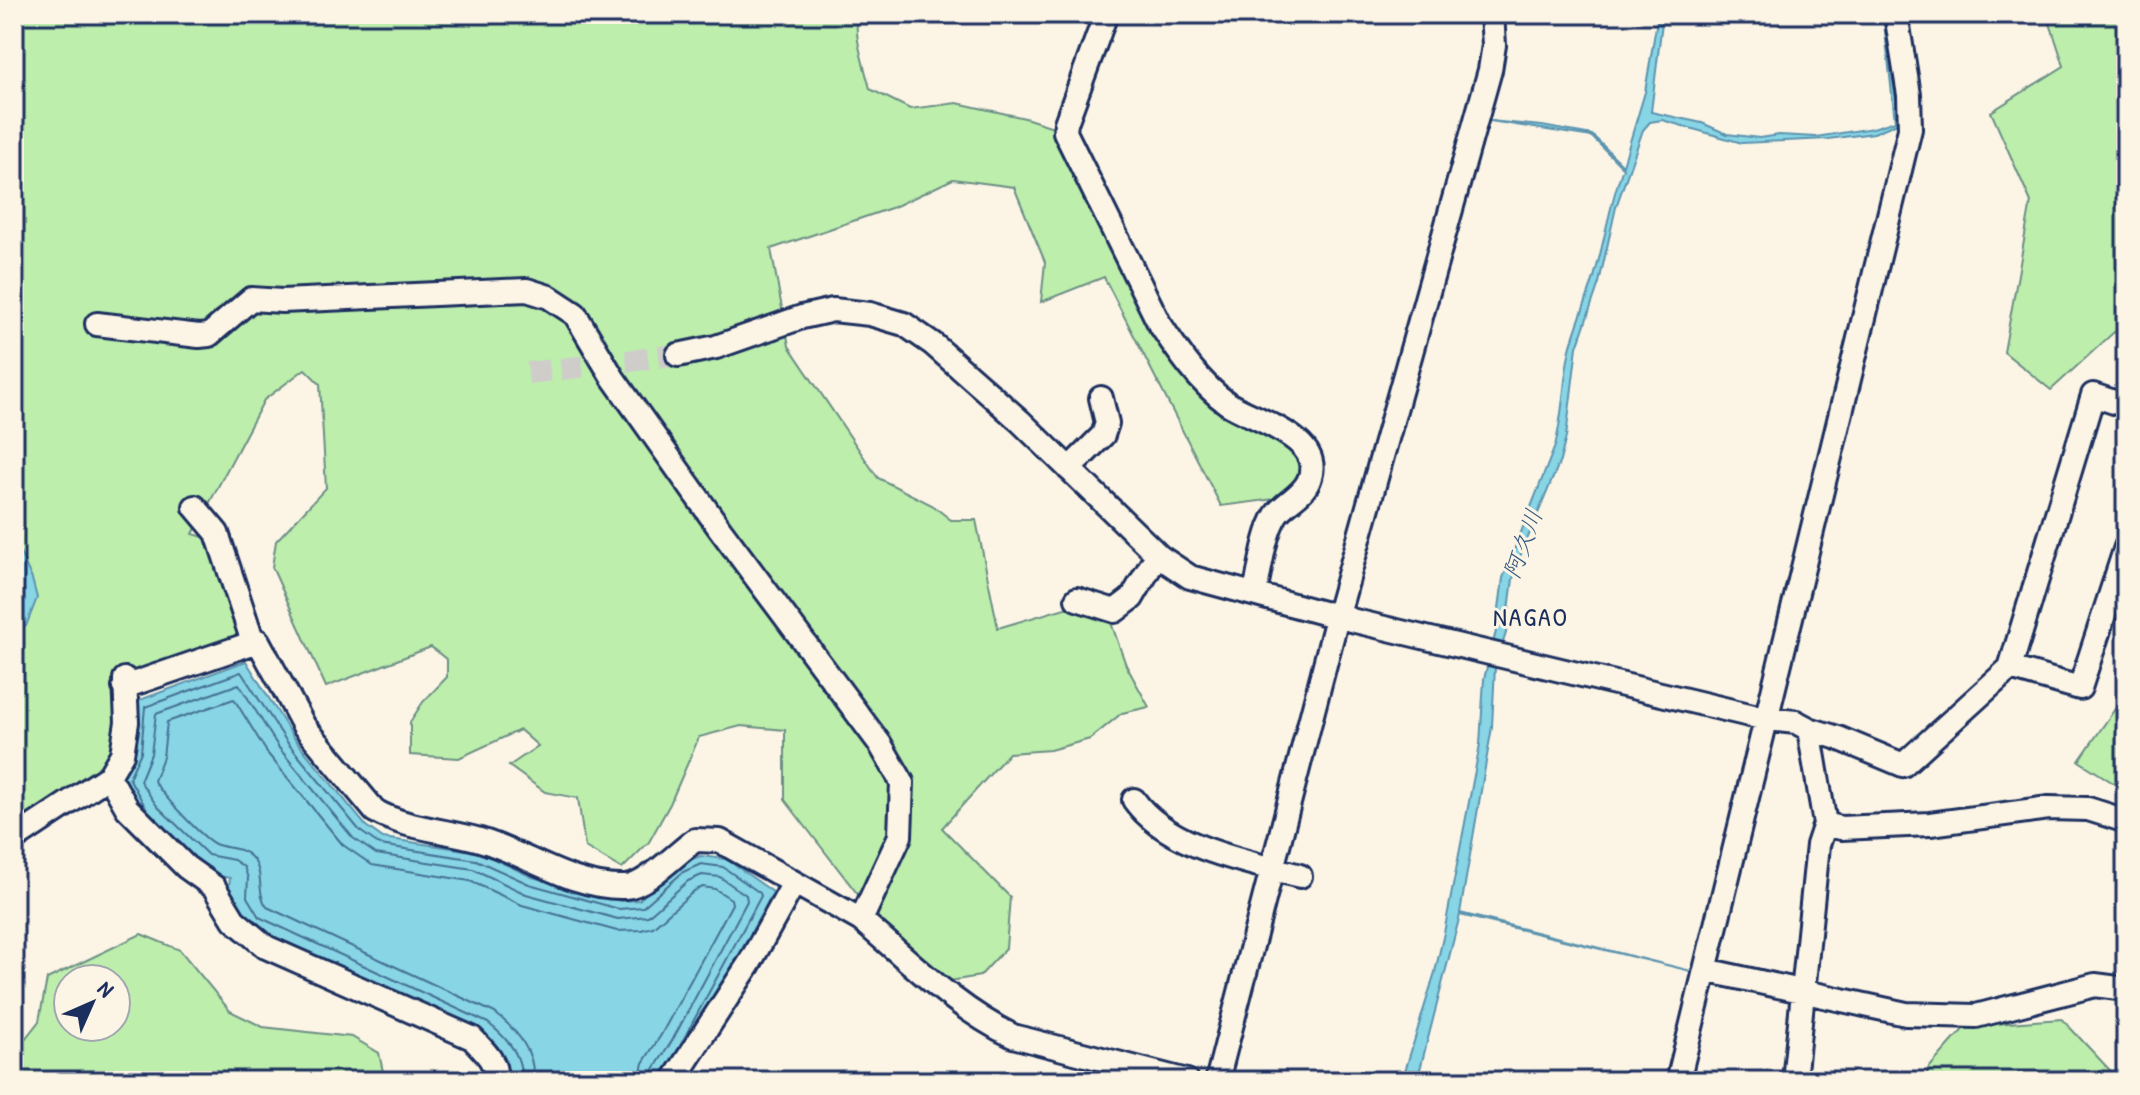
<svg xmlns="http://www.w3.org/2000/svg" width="2140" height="1095" viewBox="0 0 2140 1095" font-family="'Patrick Hand','Klee One',sans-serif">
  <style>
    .green { fill: #bdeeac; stroke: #6c8e85; stroke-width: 2; fill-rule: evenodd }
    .water { fill: #87d5e5; stroke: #5c93af; stroke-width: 2 }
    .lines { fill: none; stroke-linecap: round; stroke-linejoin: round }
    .shore { stroke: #467194; stroke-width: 2 }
    .minor-tunnel { stroke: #cfcdca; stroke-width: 22; stroke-dasharray: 22 11; stroke-linecap: butt }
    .minor-casing { stroke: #1b2f5e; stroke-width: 28 }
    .minor { stroke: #fcf5e5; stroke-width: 22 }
    .labels { text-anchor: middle; stroke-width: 6; stroke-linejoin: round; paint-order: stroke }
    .water-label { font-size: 24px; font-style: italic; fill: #365880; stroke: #fcf5e5 }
    .quarter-label { font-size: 26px; letter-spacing: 2px; fill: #1b2f5e; stroke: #fcf5e5 }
  </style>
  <rect width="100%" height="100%" fill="#fcf5e5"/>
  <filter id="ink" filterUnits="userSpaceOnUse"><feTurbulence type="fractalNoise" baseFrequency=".0125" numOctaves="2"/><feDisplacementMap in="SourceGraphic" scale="16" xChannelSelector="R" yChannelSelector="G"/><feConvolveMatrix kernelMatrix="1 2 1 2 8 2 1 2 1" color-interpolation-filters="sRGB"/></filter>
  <g filter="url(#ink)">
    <!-- green -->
    <path class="green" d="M 14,14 L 859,14 C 851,30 866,71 870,89 L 910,109 L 957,103 L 1025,118 L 1060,129 L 1160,339 L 1277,433 L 1304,461 L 1303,476 L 1283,498 L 1221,506 L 1104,277 L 1041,302 L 1045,262 L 1014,187 L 953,179 L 894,207 L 771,249 L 789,346 L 878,478 L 932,505 L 951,520 L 976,520 L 998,628 L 1102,597 L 1126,665 L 1149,707 L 1122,713 L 1090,739 L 1050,750 L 1009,753 L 942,828 L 1010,897 L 1006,948 L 980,976 L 950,981 L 919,967 L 863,901 L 785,800 L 785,730 L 741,726 L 699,737 L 670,804 L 649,842 L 622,869 L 585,847 L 578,798 L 545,792 L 509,766 L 538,746 L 520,730 L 459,758 L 410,755 L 410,722 L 423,702 L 447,677 L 447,660 L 431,647 L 326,687 L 272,567 L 276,541 L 326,488 L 320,384 L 305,369 L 264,400 L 193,534 L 214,540 L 242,639 L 117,682 L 117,757 L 14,833 Z
      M 2047,14 L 2124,14 L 2126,17 L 2126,335 L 2114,332 L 2051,390 L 2004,352 L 2031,202 L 1991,112 L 2064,66 Z
      M 2126,693 L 2126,751 L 2118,786 L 2079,761 Z
      M 141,934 L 180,950 L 230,1011 L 263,1027 L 352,1037 L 379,1053 L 385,1081 L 14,1081 L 14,1053 L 39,1021 L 47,979 ZM 68,979 L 116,979 L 116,1027 L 68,1027 Z
      M 2062,1019 L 2120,1081 L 1927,1081 L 1928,1069 L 1966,1026 Z"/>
    <!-- water -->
    <path class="water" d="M 1658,14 L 1663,14 L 1651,112 L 1702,123 L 1727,134 L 1759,138 L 1779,135 L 1816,137 L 1873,128 L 1895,121 L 1883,14 L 1896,100 L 1897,123 L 1874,133 L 1828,139 L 1742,143 L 1662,120 L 1650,122 L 1643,130 L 1616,207 L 1599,283 L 1577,347 L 1566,437 L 1560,461 L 1521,554 L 1513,579 L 1506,633 L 1495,667 L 1492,727 L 1460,913 L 1695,972 L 1460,915 L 1417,1081 L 1402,1081 L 1435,972 L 1444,933 L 1480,744 L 1484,679 L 1496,631 L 1503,578 L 1555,446 C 1563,415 1563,384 1569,354 C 1575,325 1589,298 1596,270 C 1606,235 1610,202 1623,168 L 1592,137 L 1490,121 L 1542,126 L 1592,135 L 1623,165 L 1645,92 Z
      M 14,539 L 32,579 L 37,598 L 26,626 L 14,630 Z
      M 246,661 L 293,737 L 366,826 L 383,838 L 479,852 L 532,877 L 620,901 L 639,900 L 678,865 L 700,856 L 726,859 L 773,892 L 687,1050 L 667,1081 L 503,1081 L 499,1060 L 247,931 L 228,892 L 230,878 L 206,873 L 143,819 L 121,775 L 137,701 Z"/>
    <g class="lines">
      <!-- shore -->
      <path class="shore" d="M 146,808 L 129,778 L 141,752 L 145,707 L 241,672 L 287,742 L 360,831 L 380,845 L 476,860 L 529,884 L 619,909 L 643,907 L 683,872 L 701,864 L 723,867 L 760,893 L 761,896 L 681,1044
        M 521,1081 C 523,1055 507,1038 488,1023 L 259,917 L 247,897 L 248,878 L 244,867 L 234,860 L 208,855 L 157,806 L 140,781 L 151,754 L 156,714 L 239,684 L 279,748 L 353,838 L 376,854 L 473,869 L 526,894 L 618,919 L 648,916 L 688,881 L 702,875 L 720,877 L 746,895 L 747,901 L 672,1041 L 654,1069 L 651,1081
        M 533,1081 C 536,1052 517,1030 495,1013 L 267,907 C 255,891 266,871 250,856 C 239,846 226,849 215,844 C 201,837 162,794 154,781 L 163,757 L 167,722 L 234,699 L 268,754 L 343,845 L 372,865 L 470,881 L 522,905 L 617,931 L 641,930 L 653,927 L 694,891 L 703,887 L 715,889 L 731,899 L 732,904 L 661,1035 L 643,1063 L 639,1081"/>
      <!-- minor-tunnel -->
      <path class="minor-tunnel" d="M 528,373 L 678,355"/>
      <defs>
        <path id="minor" d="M 1106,14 L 1066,123 L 1065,132 L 1159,323 C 1177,350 1200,384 1227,403 C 1252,420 1326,437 1309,480 C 1303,496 1284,502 1276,515 C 1264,534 1260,571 1255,593
          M 97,324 L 199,336 L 209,335 L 251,299 L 282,301 L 527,290 L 549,297 L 575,314 L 613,378 L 720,529 L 880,744 L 902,782 L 900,836 L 861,920 C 910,961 955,1008 1013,1036 L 1187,1081
          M 678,355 L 716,347 L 802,317 L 833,310 L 870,314 L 904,324 L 933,344 L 1020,421 L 1160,557 L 1190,577 L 1323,613 L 1338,614 L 1351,620 L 1766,719 L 1796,722 L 1809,729 L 1825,824 L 1841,828 L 1930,824 L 2049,808 L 2088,809 L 2126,821
          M 1069,469 L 1103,435 L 1107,423 L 1101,398
          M 195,507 L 217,533 L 253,642
          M 1077,599 L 1115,611 L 1132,598 L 1157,555
          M 2010,668 L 2093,395 L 2126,406
          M 124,687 L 258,641 L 304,726 L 375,811 C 407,829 446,830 480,840 C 528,854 574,889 625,887 C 645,887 678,852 695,840 L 720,841 L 861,920
          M 1809,729 L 1838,738 L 1903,765 L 2010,668 L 2080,688 L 2126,547
          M 109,776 L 127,808 L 186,867 L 214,887 L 234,920 L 266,947 L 472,1038 C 484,1051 498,1062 495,1081
          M 1134,800 C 1168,848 1246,861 1300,876
          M 14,839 L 109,776 L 122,754 L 127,722 L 125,679
          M 1705,970 L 1906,1014 L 1976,1016 L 2095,985 L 2126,989
          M 673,1081 L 749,964 L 794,883
          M 1217,1081 L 1338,614 L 1490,70 L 1494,45 L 1492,14
          M 1678,1081 L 1910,129 L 1909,95 L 1896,14
          M 1794,1081 L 1818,845 L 1825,824"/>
      </defs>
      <!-- minor casing -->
      <use href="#minor" class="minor-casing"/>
      <!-- minor -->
      <use href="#minor" class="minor"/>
    </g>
  </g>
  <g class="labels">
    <!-- water labels -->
    <g class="water-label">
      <text transform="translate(1523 544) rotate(-70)" y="8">阿久川</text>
    </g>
    <!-- quarter labels -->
    <g class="quarter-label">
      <text x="1531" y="626">NAGAO</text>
    </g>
  </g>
  <!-- margin -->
  <rect width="2140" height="1095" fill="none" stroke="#fcf5e5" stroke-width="48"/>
  <rect x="24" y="24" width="2092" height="1047" fill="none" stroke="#1b2f5e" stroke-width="3" filter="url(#ink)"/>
  <!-- north arrow -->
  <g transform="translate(92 1003) rotate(45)"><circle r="38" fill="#fcf5e5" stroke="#a2a6af" stroke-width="2"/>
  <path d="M0-6L14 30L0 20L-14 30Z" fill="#1b2f5e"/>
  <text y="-12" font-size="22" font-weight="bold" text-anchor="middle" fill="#1b2f5e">N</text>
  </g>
</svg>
